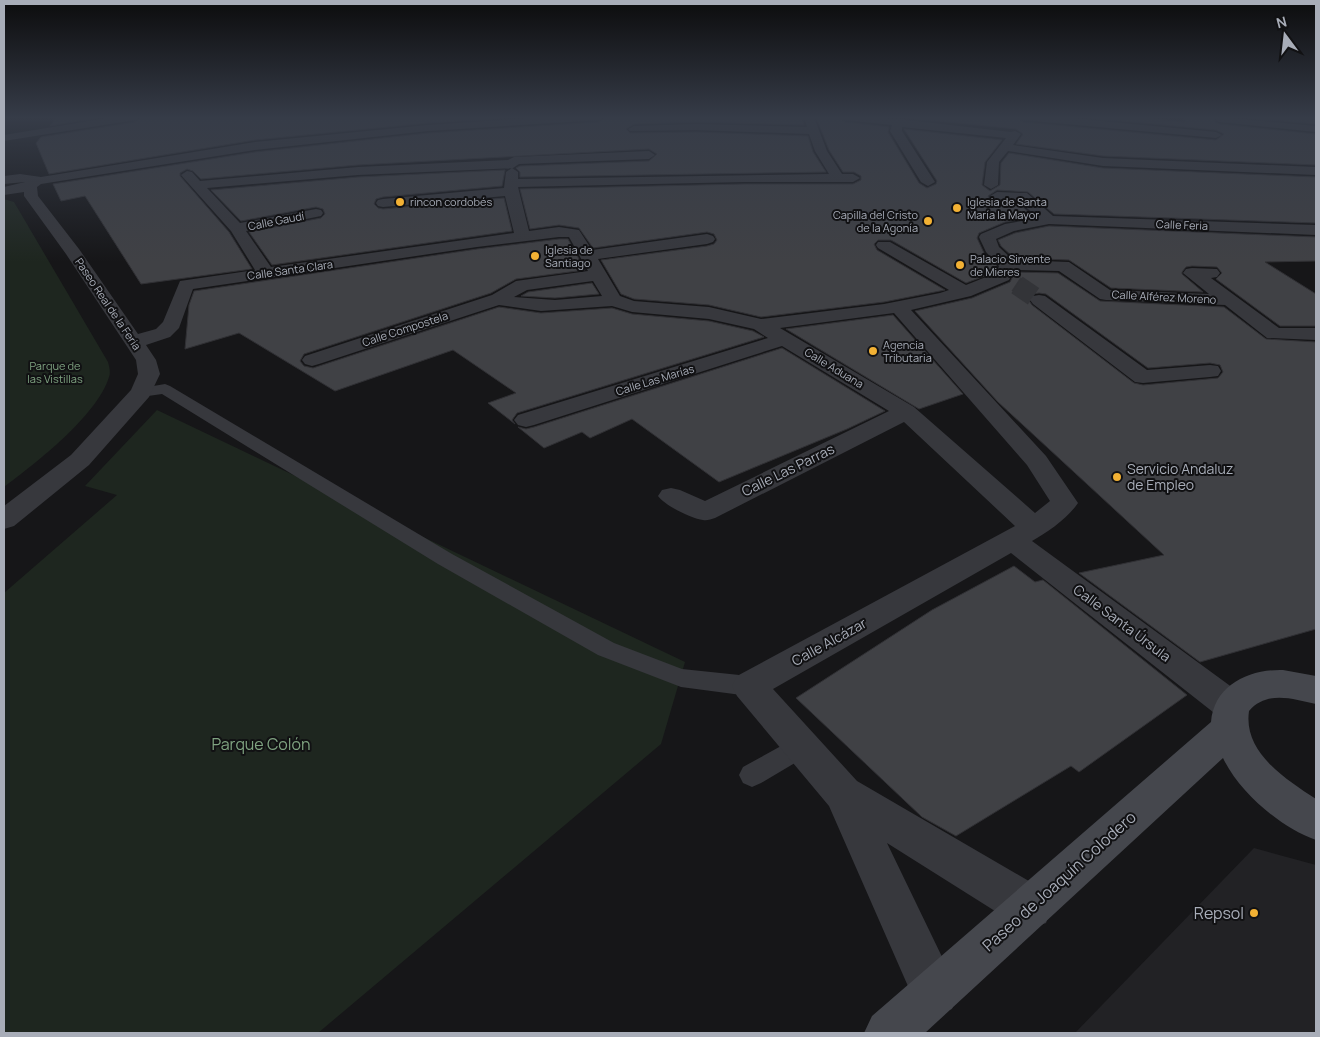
<svg xmlns="http://www.w3.org/2000/svg" width="1320" height="1037" viewBox="0 0 1320 1037" font-family="Manrope,sans-serif">
  <style>
    .built { fill: #222225 }
    .green { fill: #1e261f }
    .building { fill: #404145; stroke: #303034; fill-rule: evenodd }
    .lines { fill: none; stroke-linecap: round; stroke-linejoin: round }
    .street-tunnel-far1 { stroke: #333438; stroke-width: 16; stroke-dasharray: 16 8; stroke-linecap: butt }
    .street-tunnel { stroke: #333438; stroke-width: 20; stroke-dasharray: 20 10; stroke-linecap: butt }
    .lane { fill: #37383d; fill-rule: evenodd }
    .street { fill: #37383d; fill-rule: evenodd }
    .secondary { fill: #45474d; fill-rule: evenodd }
    .poi-dot { fill: #f2b134; stroke: #111113; stroke-width: 2 }
    .labels { text-anchor: middle; stroke-width: 4; stroke-linejoin: round; paint-order: stroke }
    .far-poi-label { font-size: 11px; fill: #a8adb8; stroke: #111113; text-anchor: start }
    .far-street-label { font-size: 11px; fill: #a8adb8; stroke: #111113 }
    .far-park-label { font-size: 11px; fill: #7fa381; stroke: #111113 }
    .poi-label { font-size: 14px; fill: #a8adb8; stroke: #111113; text-anchor: start }
    .street-label { font-size: 14px; fill: #a8adb8; stroke: #111113 }
    .near-park-label { font-size: 16px; fill: #7fa381; stroke: #111113 }
    .near-street-label { font-size: 16px; fill: #a8adb8; stroke: #111113 }
    .near-poi-label { font-size: 16px; fill: #a8adb8; stroke: #111113; text-anchor: end }
  </style>
  <rect width="100%" height="100%" fill="#161618"/>
  <!-- built -->
  <path class="built" d="M 1254,848 L 1316,865 L 1316,1033 L 1075,1033 Z"/>
  <!-- green -->
  <path class="green" d="M 4,199 L 14,202 L 108,362 C 109,366 111,372 109,377 C 97,416 36,463 4,487 Z
    M 157,410 L 685,662 L 661,744 L 318,1033 L 4,1033 L 4,593 L 117,495 L 85,486 Z"/>
  <!-- building -->
  <path class="building" d="M 56,117 L 101,117 L 50,126 Z
    M 142,117 L 516,117 L 428,123 L 255,140 L 49,174 L 36,143 L 41,137 L 135,122 Z
    M 606,117 L 802,117 L 804,125 L 696,122 L 634,124 L 626,129 L 630,133 L 696,132 L 808,136 L 813,152 L 826,172 L 520,177 L 520,172 L 516,168 L 520,166 L 649,161 L 657,154 L 649,149 L 358,165 L 201,179 L 193,171 L 187,169 L 180,173 L 180,176 L 229,232 L 252,269 L 141,284 L 85,196 L 61,201 L 53,184 L 255,152 L 428,133 L 599,122 Z
    M 816,117 L 838,117 L 845,122 L 889,127 L 888,132 L 919,183 L 927,188 L 936,184 L 937,181 L 904,129 L 1002,140 L 985,162 L 982,185 L 990,191 L 1000,185 L 1001,163 L 1009,153 L 1103,168 L 1316,177 L 1316,223 L 1054,214 L 1028,192 L 997,190 L 988,196 L 990,200 L 1017,202 L 1034,217 L 1005,222 L 979,233 L 977,238 L 984,253 L 997,266 L 995,272 L 966,283 L 891,240 L 878,240 L 874,244 L 877,250 L 945,290 L 884,302 L 761,317 L 709,305 L 634,299 L 621,294 L 601,260 L 707,246 L 714,244 L 717,240 L 714,234 L 707,232 L 593,248 L 579,228 L 559,225 L 530,229 L 520,189 L 744,184 L 853,184 L 861,180 L 861,176 L 854,172 L 843,172 L 829,150 Z
    M 899,117 L 1016,117 L 1023,122 L 1216,140 L 1224,134 L 1216,130 L 1081,117 L 1131,117 L 1185,122 L 1182,117 L 1214,117 L 1215,122 L 1220,124 L 1316,134 L 1316,165 L 1103,156 L 1016,144 L 1023,134 L 1016,129 Z
    M 1239,117 L 1316,117 L 1316,124 Z
    M 505,170 L 502,186 L 383,197 L 376,199 L 374,204 L 378,208 L 383,209 L 504,198 L 512,231 L 272,265 L 249,232 L 321,218 L 325,214 L 323,209 L 316,207 L 241,221 L 211,190 L 358,177 Z
    M 1049,226 L 1316,237 L 1316,261 L 1265,262 L 1316,294 L 1316,326 L 1280,326 L 1216,279 L 1222,273 L 1217,267 L 1192,266 L 1186,267 L 1182,272 L 1182,274 L 1203,292 L 1111,288 L 1069,260 L 1014,258 L 1001,246 L 998,240 L 1015,233 Z
    M 559,239 L 568,239 L 585,270 L 516,279 L 491,293 L 304,354 L 300,361 L 304,366 L 313,368 L 499,307 L 541,313 L 612,308 L 632,314 L 709,321 L 753,331 L 764,337 L 517,413 L 512,420 L 515,424 L 488,403 L 516,393 L 453,350 L 335,391 L 239,333 L 185,349 L 189,305 L 194,291 L 477,249 Z
    M 1015,272 L 1058,273 L 1100,301 L 1224,307 L 1266,339 L 1316,342 L 1316,629 L 1200,662 L 1079,573 L 1164,555 L 998,402 L 915,311 L 972,298 L 1010,282 ZM 1039,293 L 1046,294 L 1148,368 L 1210,363 L 1220,365 L 1223,372 L 1218,378 L 1143,385 L 1134,383 L 1032,305 L 1028,299 L 1033,294 Z
    M 592,283 L 599,294 L 555,298 L 521,296 L 528,292 Z
    M 893,315 L 963,394 L 919,409 L 786,329 Z
    M 782,348 L 885,411 L 847,429 L 719,482 L 632,419 L 590,438 L 582,432 L 544,448 L 518,427 L 526,429 L 534,427 Z
    M 1014,566 L 1035,582 L 1043,580 L 1187,695 L 1079,772 L 1071,766 L 956,836 L 922,817 L 796,698 L 932,610 Z"/>
  <g class="lines">
    <!-- street-tunnel-far1 -->
    <path class="street-tunnel-far1" d="M 1016,284 L 1019,286"/>
    <!-- street-tunnel -->
    <path class="street-tunnel" d="M 1017,285 L 1039,300"/>
    <!-- lane -->
    <path class="lane" d="M 165,384 L 170,386 L 452,554 L 614,643 L 682,669 L 749,676 L 757,679 L 761,686 L 757,693 L 749,696 L 681,687 L 598,655 L 438,564 L 162,394 L 141,397 L 136,395 L 133,392 L 136,389 Z
      M 801,735 L 810,738 L 814,746 L 810,754 L 761,783 L 752,787 L 743,783 L 739,775 L 743,767 Z"/>
    <!-- street -->
    <path class="street" d="M 114,117 L 140,117 L 135,120 L 4,141 L 4,135 Z
      M 546,117 L 604,117 L 599,120 L 428,131 L 255,150 L 41,184 L 37,187 L 38,196 L 79,249 L 138,334 L 156,329 L 163,322 L 180,281 L 255,270 L 231,231 L 181,175 L 187,171 L 192,172 L 200,181 L 358,167 L 508,160 L 514,157 L 649,151 L 655,155 L 649,159 L 519,164 L 513,168 L 358,175 L 207,188 L 240,223 L 316,209 L 321,210 L 323,213 L 321,216 L 246,231 L 271,267 L 514,233 L 505,196 L 383,207 L 378,206 L 376,203 L 378,200 L 383,199 L 504,188 L 506,172 L 512,168 L 518,172 L 518,179 L 829,174 L 815,151 L 809,134 L 696,130 L 630,131 L 628,129 L 634,126 L 696,124 L 807,127 L 804,117 L 814,117 L 827,151 L 842,174 L 853,174 L 860,178 L 853,182 L 744,182 L 518,187 L 529,231 L 559,227 L 579,230 L 592,250 L 707,234 L 713,236 L 715,239 L 713,242 L 707,244 L 598,259 L 620,296 L 634,301 L 709,307 L 761,319 L 884,304 L 940,293 L 949,290 L 878,248 L 876,245 L 878,242 L 890,242 L 966,285 L 996,273 L 999,266 L 986,252 L 979,237 L 981,234 L 1005,224 L 1038,218 L 1018,200 L 992,199 L 990,196 L 997,192 L 1027,193 L 1053,216 L 1316,225 L 1316,235 L 1049,224 L 1014,231 L 996,239 L 999,247 L 1013,260 L 1069,262 L 1110,290 L 1209,294 L 1183,273 L 1186,269 L 1192,268 L 1217,269 L 1220,273 L 1217,277 L 1211,278 L 1279,328 L 1316,328 L 1316,340 L 1267,338 L 1225,305 L 1106,300 L 1100,299 L 1059,271 L 1014,270 L 1009,280 L 971,296 L 911,310 L 1046,456 L 1078,503 C 1068,518 1048,532 1032,541 L 1244,696 L 1249,706 L 1244,716 L 1231,721 L 1218,716 L 1011,553 L 773,689 L 857,781 L 1046,891 L 1052,907 L 1046,923 L 1030,929 L 1014,923 L 887,843 L 959,992 L 952,1009 L 935,1016 L 918,1009 L 829,806 L 737,696 L 732,686 L 737,676 L 1015,526 L 904,422 L 715,518 C 711,519 707,521 703,520 C 692,519 664,505 658,496 L 662,490 L 671,488 L 680,490 L 705,501 L 889,411 L 782,346 L 534,425 L 526,427 L 518,425 L 514,420 L 518,415 L 768,338 L 754,329 L 709,319 L 632,312 L 612,306 L 541,311 L 499,305 L 319,364 L 312,366 L 305,364 L 302,360 L 305,356 L 492,295 L 516,281 L 588,271 L 569,237 L 559,237 L 477,247 L 193,289 L 179,328 L 170,337 L 146,345 L 156,360 L 160,374 L 149,397 L 89,465 L 14,526 L 4,529 L 4,506 L 71,455 L 131,390 L 138,374 L 136,360 L 66,254 L 24,196 L 24,192 L 4,195 L 4,187 L 25,182 L 4,184 L 4,176 L 20,174 L 41,177 L 255,142 L 428,125 ZM 593,281 L 602,296 L 555,300 L 514,297 L 527,290 ZM 894,313 L 1027,465 L 1050,501 L 1035,513 L 914,407 L 780,328 Z
      M 840,117 L 898,119 L 1011,132 L 1015,131 L 1021,134 L 1013,145 L 1103,158 L 1316,167 L 1316,175 L 1103,166 L 1008,151 L 999,162 L 998,185 L 991,189 L 984,185 L 987,162 L 1006,138 L 902,127 L 902,131 L 935,182 L 928,186 L 921,182 L 890,131 L 892,125 L 845,120 Z
      M 1018,117 L 1059,117 L 1216,132 L 1222,135 L 1216,138 L 1023,120 Z
      M 1216,117 L 1316,126 L 1316,132 L 1220,122 L 1216,121 Z
      M 1039,295 L 1045,296 L 1147,370 L 1210,365 L 1218,366 L 1221,371 L 1218,376 L 1210,377 L 1143,383 L 1135,382 L 1033,304 L 1030,300 L 1033,296 Z"/>
    <!-- secondary -->
    <path class="secondary" d="M 1283,670 L 1316,676 L 1316,704 C 1293,699 1267,690 1249,711 C 1243,752 1285,779 1316,799 L 1316,840 C 1281,828 1239,792 1223,758 L 925,1033 L 864,1033 L 872,1016 L 1211,722 C 1214,685 1249,669 1283,670 Z"/>
  </g>
  <!-- sky -->
  <linearGradient id="sky" x2="0" y2="1"><stop stop-color="#0c0c0d"/><stop offset="0.45" stop-color="#363c48"/><stop offset="1" stop-color="#363c48" stop-opacity="0"/></linearGradient>
  <rect width="1320" height="262" fill="url(#sky)"/>
  <!-- markers -->
  <g class="poi-dot">
    <circle cx="400" cy="202" r="5"/>
    <circle cx="957" cy="208" r="5"/>
    <circle cx="928" cy="221" r="5"/>
    <circle cx="535" cy="256" r="5"/>
    <circle cx="960" cy="265" r="5"/>
    <circle cx="873" cy="351" r="5"/>
    <circle cx="1117" cy="477" r="5"/>
    <circle cx="1254" cy="913" r="5"/>
  </g>
  <g class="labels">
    <!-- far-poi labels -->
    <g class="far-poi-label">
      <text x="410" y="206">rincon cordobés</text>
      <text x="967" y="206">Iglesia de Santa<tspan x="967" dy="13">María la Mayor</tspan></text>
      <text x="918" y="219" text-anchor="end">Capilla del Cristo<tspan x="918" dy="13">de la Agonía</tspan></text>
      <text x="545" y="254">Iglesia de<tspan x="545" dy="13">Santiago</tspan></text>
      <text x="970" y="263">Palacio Sirvente<tspan x="970" dy="13">de Mieres</tspan></text>
      <text x="883" y="349">Agencia<tspan x="883" dy="13">Tributaria</tspan></text>
    </g>
    <!-- far-street labels -->
    <g class="far-street-label">
      <text transform="translate(276 221) rotate(-11)" y="4">Calle Gaudí</text>
      <text transform="translate(1182 225) rotate(2)" y="4">Calle Feria</text>
      <text transform="translate(290 270) rotate(-8)" y="4">Calle Santa Clara</text>
      <text transform="translate(1164 297) rotate(3)" y="4">Calle Alférez Moreno</text>
      <text transform="translate(108 304) rotate(56)" y="4">Paseo Real de la Feria</text>
      <text transform="translate(405 329) rotate(-18)" y="4">Calle Compostela</text>
      <text transform="translate(834 368) rotate(31)" y="4">Calle Aduana</text>
      <text transform="translate(655 380) rotate(-17)" y="4">Calle Las Marías</text>
    </g>
    <!-- far-park labels -->
    <g class="far-park-label">
      <text x="55" y="370">Parque de<tspan x="55" dy="13">las Vistillas</tspan></text>
    </g>
    <!-- poi labels -->
    <g class="poi-label">
      <text x="1127" y="474">Servicio Andaluz<tspan x="1127" dy="16">de Empleo</tspan></text>
    </g>
    <!-- street labels -->
    <g class="street-label">
      <text transform="translate(788 470) rotate(-26)" y="5">Calle Las Parras</text>
      <text transform="translate(1122 623) rotate(37)" y="5">Calle Santa Úrsula</text>
      <text transform="translate(829 642) rotate(-29)" y="5">Calle Alcázar</text>
    </g>
    <!-- near-park labels -->
    <g class="near-park-label">
      <text x="261" y="750">Parque Colón</text>
    </g>
    <!-- near-street labels -->
    <g class="near-street-label">
      <text transform="translate(1059 881) rotate(-42)" y="6">Paseo de Joaquín Colodero</text>
    </g>
    <!-- near-poi labels -->
    <g class="near-poi-label">
      <text x="1244" y="919">Repsol</text>
    </g>
  </g>
  <!-- border -->
  <rect width="1320" height="1037" fill="none" stroke="#a8adb8" stroke-width="10"/>
  <!-- north arrow -->
  <g transform="translate(1285 35) rotate(345)" stroke="#111113" stroke-width="4" paint-order="stroke">
  <path d="M0-4L9 19L0 12L-9 19Z" fill="#a8adb8"/>
  <text y="-8" font-size="14" font-weight="bold" text-anchor="middle" fill="#a8adb8">N</text>
  </g>
</svg>
